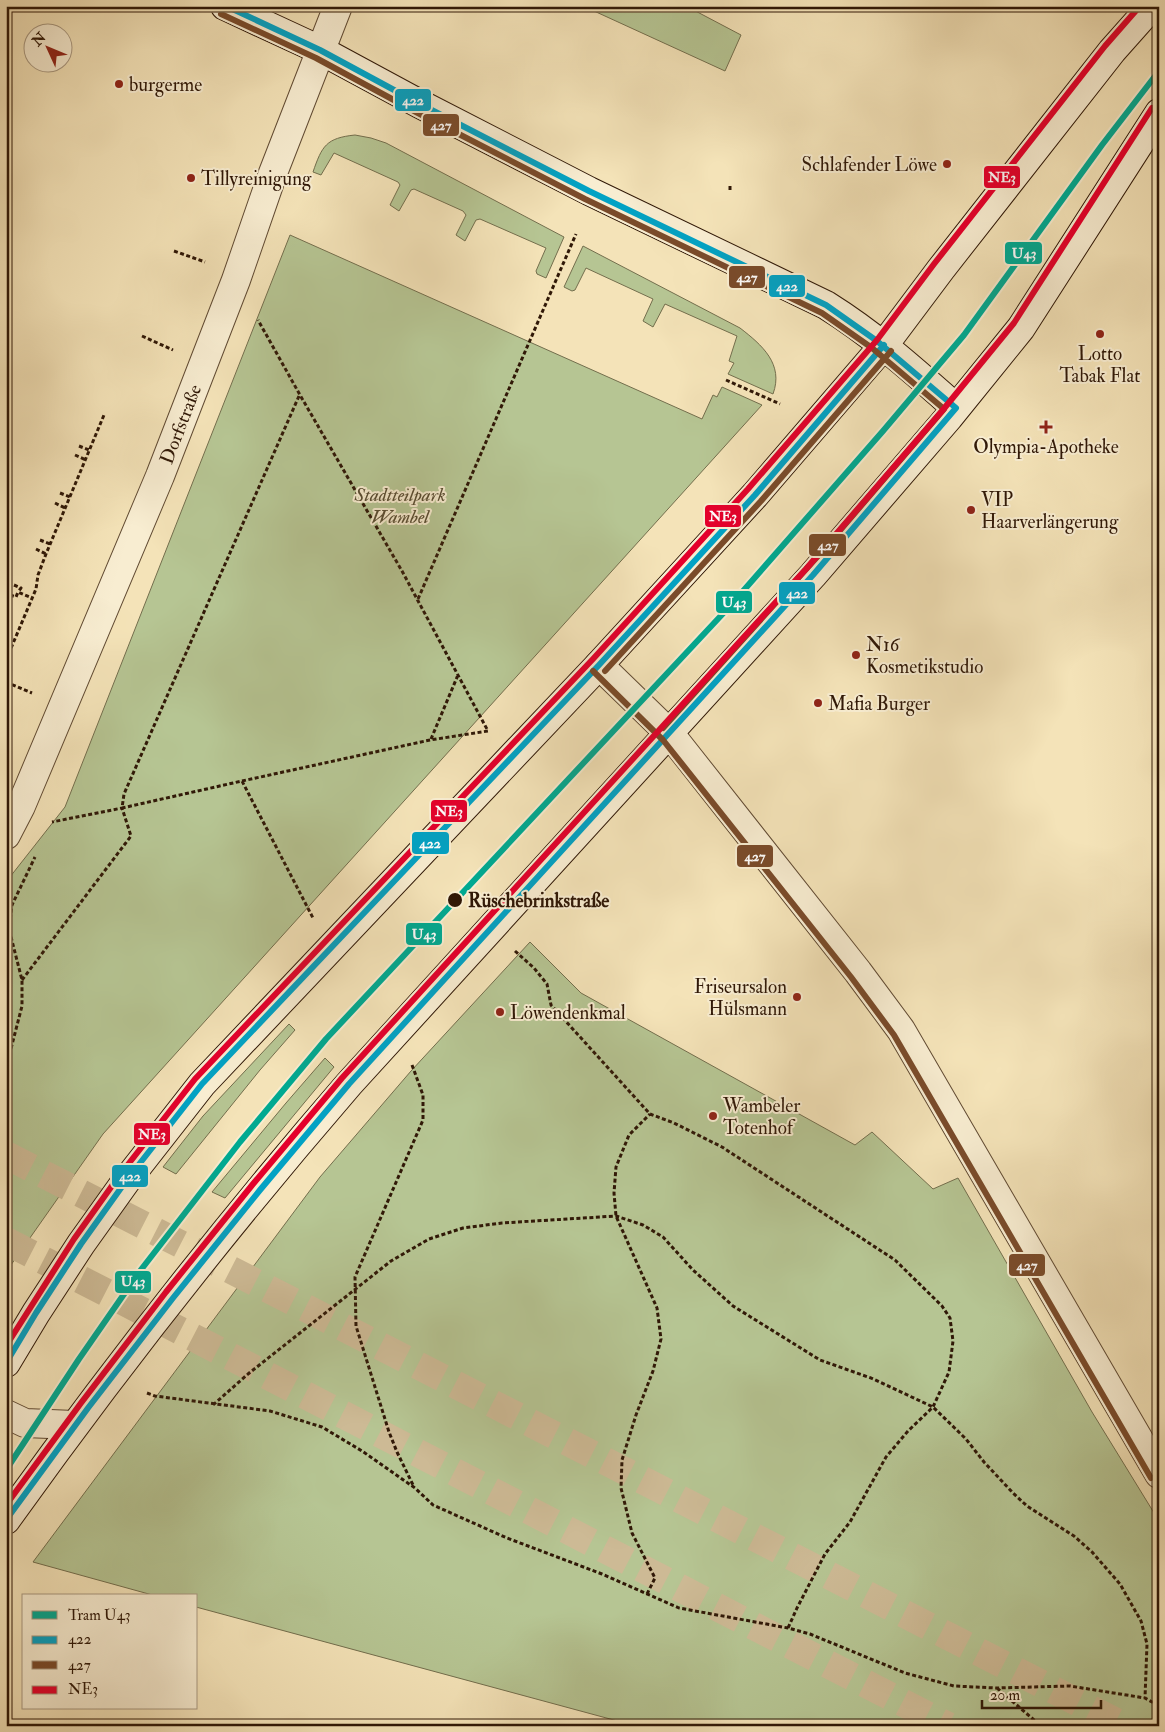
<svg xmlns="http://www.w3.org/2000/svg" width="1165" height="1732" viewBox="0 0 1165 1732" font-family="'IM FELL Double Pica',serif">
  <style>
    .green { fill: #b6c593; stroke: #736e4d }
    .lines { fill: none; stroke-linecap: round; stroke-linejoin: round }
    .trunk-tunnel { stroke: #cdba95; stroke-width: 28; stroke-dasharray: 28 14; stroke-linecap: butt }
    .minor-casing { stroke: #614b33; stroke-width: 30 }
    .tertiary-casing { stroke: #614b33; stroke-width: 30 }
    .secondary-casing { stroke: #301807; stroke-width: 30 }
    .path { stroke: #301807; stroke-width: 3; stroke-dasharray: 4 2.5; stroke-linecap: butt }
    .minor { stroke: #f8edd1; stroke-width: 28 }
    .tertiary { stroke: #f8edd1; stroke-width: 28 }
    .secondary { stroke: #f8edd1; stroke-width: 28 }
    .bus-1-casing { stroke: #f8edd1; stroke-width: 10 }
    .bus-2-casing { stroke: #f8edd1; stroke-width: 10 }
    .bus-3-casing { stroke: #f8edd1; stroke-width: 10 }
    .bus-1 { stroke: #02a2c4; stroke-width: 6 }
    .bus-2 { stroke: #7a4b2a; stroke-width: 6 }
    .bus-3 { stroke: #e4002b; stroke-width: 6 }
    .tram-1-casing { stroke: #f8edd1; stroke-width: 10 }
    .tram-1 { stroke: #00a991; stroke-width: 6 }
    .poi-dot { fill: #8f2418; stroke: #f8edd1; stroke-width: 2 }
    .stop-dot { fill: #301807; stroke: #f8edd1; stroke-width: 2 }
    .labels { text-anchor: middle; stroke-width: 4; stroke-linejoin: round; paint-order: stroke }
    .poi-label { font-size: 19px; fill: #301807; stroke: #f8edd1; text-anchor: start }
    .street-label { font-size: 19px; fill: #301807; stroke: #f8edd1 }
    .park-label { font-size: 19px; font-style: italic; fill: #584c31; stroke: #f8edd1 }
    .stop-label { font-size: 19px; font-weight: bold; fill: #301807; stroke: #f8edd1; text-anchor: start }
    .line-badge { stroke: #f8edd1; stroke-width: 2 }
    .badge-label { font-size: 14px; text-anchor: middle; font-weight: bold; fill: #fff }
  </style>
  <rect width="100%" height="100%" fill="#f4e3b8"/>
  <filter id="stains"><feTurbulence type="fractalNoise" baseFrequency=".004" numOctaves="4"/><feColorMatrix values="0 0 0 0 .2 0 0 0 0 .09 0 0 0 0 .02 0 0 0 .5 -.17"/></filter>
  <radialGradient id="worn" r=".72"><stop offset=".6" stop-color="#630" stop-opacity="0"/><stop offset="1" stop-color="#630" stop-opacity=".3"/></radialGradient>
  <!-- green -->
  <path class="green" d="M 596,6 L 686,6 L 741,35 L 725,71 L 594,11 Z
    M 355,135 L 371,138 L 386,143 L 564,237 L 546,278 L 537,274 L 536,271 L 546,248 L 480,219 L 476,220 L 465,241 L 456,235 L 466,215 L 463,211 L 414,189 L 411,190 L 399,211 L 390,205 L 400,185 L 398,182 L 334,153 L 321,175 L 313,172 C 322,146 326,138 355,135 Z
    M 290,235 L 702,419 L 713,395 L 717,397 L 722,387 L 762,405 L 103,1134 L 6,1272 L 6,882 L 65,807 Z
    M 583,246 L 740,328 C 762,345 784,364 773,394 L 728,374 L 734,363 L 729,361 L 737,336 L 665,304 L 653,327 L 643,321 L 653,299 L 586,268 L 575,290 L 572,291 L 564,287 Z
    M 530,942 L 581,993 L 855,1145 L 872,1132 L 933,1189 L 958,1178 L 1092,1412 L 1159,1521 L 1159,1726 L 636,1726 L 196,1607 L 196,1596 L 156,1596 L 33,1562 L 320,1177 L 411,1071 Z
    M 289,1024 L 295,1030 L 260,1070 L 176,1174 L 163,1167 L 203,1116 Z
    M 325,1058 L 334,1067 L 225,1198 L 212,1192 L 286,1103 Z"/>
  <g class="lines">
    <!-- trunk-tunnel -->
    <path class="trunk-tunnel" d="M 6,1155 L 1124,1726
      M 6,1241 L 948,1726"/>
    <defs>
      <path id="minor" d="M 6,835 L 21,806 L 160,476 L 236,280 L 273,173 L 338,6
        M 6,1414 L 25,1423 L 74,1425"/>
      <path id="tertiary" d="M 599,665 L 670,734 L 858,972 L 901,1030 L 1159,1474"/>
      <path id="secondary" d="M 225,6 L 320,50 L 420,104 L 589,191 L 826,305 C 874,335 913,370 956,408
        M 6,1363 L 36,1313 L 81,1244 L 126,1181 L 202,1084 L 599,665 L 755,495 L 884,345 L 941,269 L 1112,51 L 1152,6
        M 6,1520 C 114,1369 228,1224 349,1084 L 813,575 L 949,417 L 1021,328 L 1159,113"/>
    </defs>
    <!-- minor casing -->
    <use href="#minor" class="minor-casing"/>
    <!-- tertiary casing -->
    <use href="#tertiary" class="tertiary-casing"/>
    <!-- secondary casing -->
    <use href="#secondary" class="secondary-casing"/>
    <!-- path -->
    <path class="path" d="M 730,190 L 730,184
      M 174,251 L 205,262
      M 142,336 L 173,350
      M 726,380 L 780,404
      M 299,396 L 124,794 L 122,808 L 242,781 L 313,918
      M 79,446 L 89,450
      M 75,455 L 86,460
      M 60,493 L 70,497
      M 55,503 L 65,508
      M 40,540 L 50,544
      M 36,549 L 46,554
      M 14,585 L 21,588 L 18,592
      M 10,595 L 16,597 L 18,592 L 32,598
      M 418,599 L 576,234
      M 6,645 L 12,647
      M 6,660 L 36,589 L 38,575 L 46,554 L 104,415
      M 6,682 L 32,693
      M 431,739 L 458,675
      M 242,781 L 430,740 L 488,731 L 402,571 L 300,395 L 258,320
      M 6,925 L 9,929 L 22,980 L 22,1006 L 6,1068
      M 6,929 L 9,929 L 12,905 L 35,857
      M 515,951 L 534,968 L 547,984 L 551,1005 L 650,1114 L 674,1123 L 722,1147 L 895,1260 L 942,1306 L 950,1318 L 953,1341 L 949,1372 L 933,1407 L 908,1431 L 886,1457 L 850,1522 L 825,1554 L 797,1608 L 788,1628
      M 22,980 L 131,836 L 122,808 L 52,822
      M 412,1065 L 423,1095 L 423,1120 L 355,1277 L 356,1326 L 389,1432 L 397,1452 L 414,1487
      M 147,1393 L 155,1396 L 270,1411 L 322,1427 L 362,1451 L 415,1488 L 433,1505 L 507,1538 L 602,1574 L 679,1608 L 788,1628 L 810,1634 L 905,1673 L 954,1686 L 996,1688 L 1070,1686 L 1145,1698 L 1159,1706
      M 213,1405 L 248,1374 L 391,1261 L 429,1239 L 463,1228 L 502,1223 L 616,1216 L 643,1225 L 663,1237 L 693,1270 L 733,1306 L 820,1360 L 871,1378 L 933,1407 L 966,1439 L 984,1462 L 1013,1493 L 1027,1506 L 1074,1536 L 1092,1552 L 1120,1584 L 1141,1621 L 1147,1644 L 1145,1698
      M 647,1594 L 655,1578 L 632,1533 L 621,1488 L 622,1460 L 636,1415 L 653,1371 L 661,1339 L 657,1308 L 616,1216 L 614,1193 L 616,1167 L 629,1135 L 650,1114
      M 997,1688 L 1041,1726"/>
    <!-- minor -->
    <use href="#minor" class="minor"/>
    <!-- tertiary -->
    <use href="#tertiary" class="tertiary"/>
    <!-- secondary -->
    <use href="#secondary" class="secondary"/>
    <defs>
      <path id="bus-1" d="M 226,6 L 320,50 L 420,104 L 589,191 L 826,305 L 877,341 L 956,408
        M 6,1363 L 36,1313 L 81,1244 L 126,1181 L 202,1084 L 599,665 L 755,495 L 884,345
        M 6,1520 L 88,1408 L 173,1298 L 260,1190 L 349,1084 L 813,575 L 956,408"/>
      <path id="bus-2" d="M 221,14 L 316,58 L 416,112 L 585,199 L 822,313 L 872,348 L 944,409 L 818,556 L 663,728
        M 593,671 L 663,740 L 851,977 L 894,1035 L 1151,1478
        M 605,671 L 761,501 L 891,351"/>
      <path id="bus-3" d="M 6,1346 L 74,1239 L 119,1176 L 195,1079 L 593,659 L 748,489 L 877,340 L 934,264 L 1105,46 L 1140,6
        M 6,1505 L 81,1403 L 166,1292 L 253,1184 L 342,1078 L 806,569 L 942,411 L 1014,323 L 1152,108"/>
    </defs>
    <!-- bus-1 casing -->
    <use href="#bus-1" class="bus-1-casing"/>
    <!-- bus-2 casing -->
    <use href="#bus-2" class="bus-2-casing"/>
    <!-- bus-3 casing -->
    <use href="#bus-3" class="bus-3-casing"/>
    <!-- bus-1 -->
    <use href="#bus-1" class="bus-1"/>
    <!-- bus-2 -->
    <use href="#bus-2" class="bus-2"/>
    <!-- bus-3 -->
    <use href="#bus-3" class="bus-3"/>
    <defs>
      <path id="tram-1" d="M 6,1470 L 79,1359 L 140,1271 L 240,1142 L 326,1039 L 730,606 L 883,431 L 964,335 L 1102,145 L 1159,71"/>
    </defs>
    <!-- tram-1 casing -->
    <use href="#tram-1" class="tram-1-casing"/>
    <!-- tram-1 -->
    <use href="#tram-1" class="tram-1"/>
  </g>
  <!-- markers -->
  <g class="poi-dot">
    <circle cx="119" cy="84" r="5"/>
    <circle cx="947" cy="164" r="5"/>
    <circle cx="191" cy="178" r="5"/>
    <circle cx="1100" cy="334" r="5"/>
    <path d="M1043.5 419.5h5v5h5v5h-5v5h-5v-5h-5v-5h5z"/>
    <circle cx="971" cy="510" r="5"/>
    <circle cx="856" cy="655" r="5"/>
    <circle cx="818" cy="703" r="5"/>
    <circle cx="797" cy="997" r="5"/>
    <circle cx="500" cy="1012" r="5"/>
    <circle cx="713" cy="1116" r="5"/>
  </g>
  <circle class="stop-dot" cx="455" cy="900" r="8"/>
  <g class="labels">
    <!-- poi labels -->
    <g class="poi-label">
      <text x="129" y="91">burgerme</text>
      <text x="937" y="171" text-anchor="end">Schlafender Löwe</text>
      <text x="201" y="185">Tillyreinigung</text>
      <text x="1100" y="360" text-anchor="middle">Lotto<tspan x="1100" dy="22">Tabak Flat</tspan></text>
      <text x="1046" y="453" text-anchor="middle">Olympia-Apotheke</text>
      <text x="981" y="506">VIP<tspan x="981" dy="22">Haarverlängerung</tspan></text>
      <text x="866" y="651">N16<tspan x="866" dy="22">Kosmetikstudio</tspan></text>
      <text x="828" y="710">Mafia Burger</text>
      <text x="787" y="993" text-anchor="end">Friseursalon<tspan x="787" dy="22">Hülsmann</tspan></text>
      <text x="510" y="1019">Löwendenkmal</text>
      <text x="723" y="1112">Wambeler<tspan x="723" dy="22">Totenhof</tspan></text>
    </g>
    <!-- street labels -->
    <g class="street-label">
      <text transform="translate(180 424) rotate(-69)" y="7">Dorfstraße</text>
    </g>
    <!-- park labels -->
    <g class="park-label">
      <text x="400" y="501">Stadtteilpark<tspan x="400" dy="22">Wambel</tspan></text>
    </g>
    <!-- stop labels -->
    <g class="stop-label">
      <text x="468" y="907">Rüschebrinkstraße</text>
    </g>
  </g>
  <g class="line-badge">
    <rect x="394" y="88" width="38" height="24" rx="5" fill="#02a2c4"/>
    <rect x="422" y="113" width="38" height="24" rx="5" fill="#7a4b2a"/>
    <rect x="983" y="165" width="38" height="24" rx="5" fill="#e4002b"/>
    <rect x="1004" y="241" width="39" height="24" rx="5" fill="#00a991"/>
    <rect x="728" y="265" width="38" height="24" rx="5" fill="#7a4b2a"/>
    <rect x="768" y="274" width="38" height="24" rx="5" fill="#02a2c4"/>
    <rect x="704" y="504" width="38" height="24" rx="5" fill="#e4002b"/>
    <rect x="808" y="533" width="39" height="24" rx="5" fill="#7a4b2a"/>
    <rect x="778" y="581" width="38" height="24" rx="5" fill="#02a2c4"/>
    <rect x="715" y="590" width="38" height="24" rx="5" fill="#00a991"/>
    <rect x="430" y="799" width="38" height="24" rx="5" fill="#e4002b"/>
    <rect x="411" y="831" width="39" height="24" rx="5" fill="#02a2c4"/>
    <rect x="736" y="844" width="38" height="24" rx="5" fill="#7a4b2a"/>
    <rect x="405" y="922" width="38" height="24" rx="5" fill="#00a991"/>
    <rect x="133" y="1122" width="38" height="24" rx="5" fill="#e4002b"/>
    <rect x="111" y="1164" width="38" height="24" rx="5" fill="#02a2c4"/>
    <rect x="1008" y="1253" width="38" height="24" rx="5" fill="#7a4b2a"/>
    <rect x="114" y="1270" width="38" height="24" rx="5" fill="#00a991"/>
  </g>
  <g class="badge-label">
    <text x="413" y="105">422</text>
    <text x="441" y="130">427</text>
    <text x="1002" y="182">NE3</text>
    <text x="1024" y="258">U43</text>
    <text x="747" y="282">427</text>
    <text x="787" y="291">422</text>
    <text x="723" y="521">NE3</text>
    <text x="828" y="550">427</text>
    <text x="797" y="598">422</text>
    <text x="734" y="607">U43</text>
    <text x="449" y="816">NE3</text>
    <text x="430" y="848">422</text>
    <text x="755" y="861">427</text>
    <text x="424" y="939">U43</text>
    <text x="152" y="1139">NE3</text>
    <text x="130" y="1181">422</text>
    <text x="1027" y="1270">427</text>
    <text x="133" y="1286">U43</text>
  </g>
  <!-- margin -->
  <rect width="1165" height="1732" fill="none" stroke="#f4e3b8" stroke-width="25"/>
  <rect x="8" y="8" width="1150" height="1717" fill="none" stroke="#301807" stroke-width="2.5"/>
  <rect x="12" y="12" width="1140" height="1707" fill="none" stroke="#301807"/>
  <!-- legend -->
  <rect x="22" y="1594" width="175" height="115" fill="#f8edd1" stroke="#a89880"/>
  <rect x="32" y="1611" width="25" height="8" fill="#00a991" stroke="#a89880"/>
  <text x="68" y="1620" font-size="15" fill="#301807">Tram U43</text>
  <rect x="32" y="1636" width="25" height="8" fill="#02a2c4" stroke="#a89880"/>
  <text x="68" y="1644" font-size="15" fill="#301807">422</text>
  <rect x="32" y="1661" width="25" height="8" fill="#7a4b2a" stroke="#a89880"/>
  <text x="68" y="1670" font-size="15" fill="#301807">427</text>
  <rect x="32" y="1686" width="25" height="8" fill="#e4002b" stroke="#a89880"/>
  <text x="68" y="1694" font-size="15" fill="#301807">NE3</text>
  <!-- north arrow -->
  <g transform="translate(48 48) rotate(314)"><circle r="24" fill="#f8edd1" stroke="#a89880"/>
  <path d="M0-4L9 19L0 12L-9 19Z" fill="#8f2418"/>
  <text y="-8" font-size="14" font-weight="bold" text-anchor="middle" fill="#301807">N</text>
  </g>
  <!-- scale -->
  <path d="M982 1700v8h119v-8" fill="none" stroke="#301807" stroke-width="2.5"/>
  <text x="990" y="1700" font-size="15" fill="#301807" stroke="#f8edd1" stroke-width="4" paint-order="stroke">20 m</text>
  <rect width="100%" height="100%" filter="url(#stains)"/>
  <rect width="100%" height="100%" fill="url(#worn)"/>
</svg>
